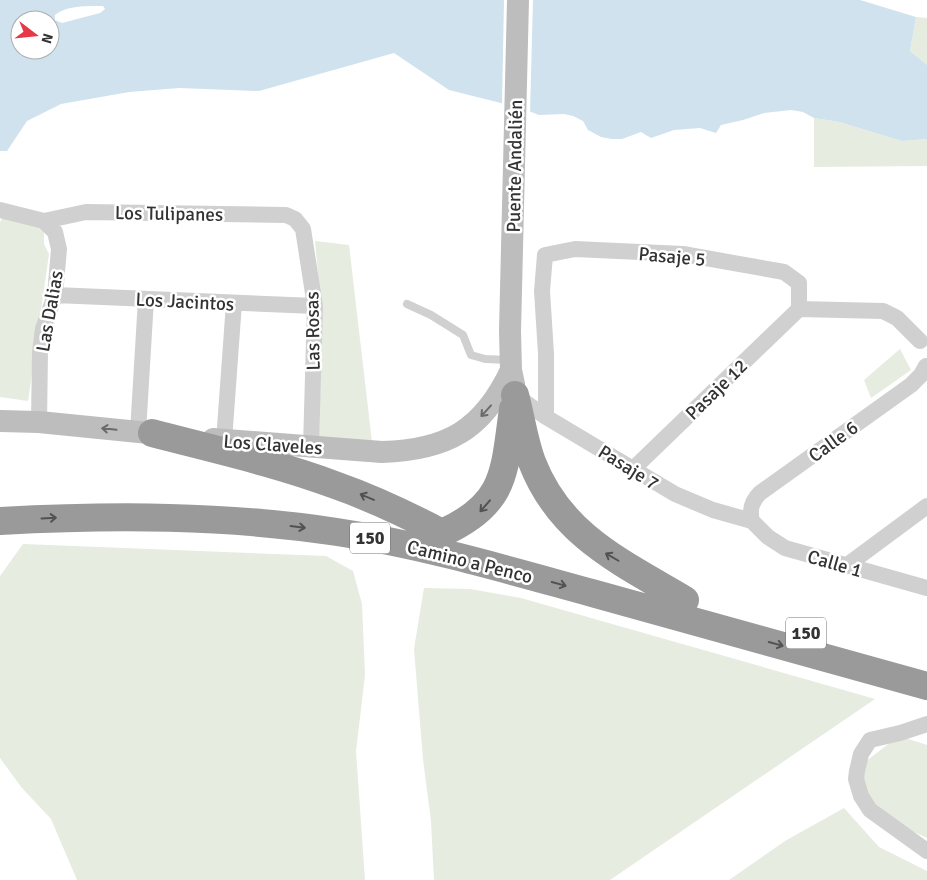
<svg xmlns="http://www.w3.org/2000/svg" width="927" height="880" viewBox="0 0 927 880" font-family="Signika,sans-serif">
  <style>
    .green { fill: #e6ecdf }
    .water { fill: #cfe2ee; fill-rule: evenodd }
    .pier { fill: #fff }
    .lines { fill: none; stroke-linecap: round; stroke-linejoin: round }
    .lane { stroke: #d0d0d0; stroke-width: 8 }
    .street { stroke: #d0d0d0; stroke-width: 16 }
    .secondary { stroke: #bdbdbd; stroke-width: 22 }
    .highway { stroke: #9a9a9a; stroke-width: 28 }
    .oneway { stroke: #6a6a6a }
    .oneway2 { stroke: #525252 }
    .labels { text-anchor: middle; stroke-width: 5; stroke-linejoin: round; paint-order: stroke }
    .shield { fill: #fff; stroke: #707070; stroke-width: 1 }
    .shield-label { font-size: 18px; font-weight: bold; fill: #333 }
    .street-label { font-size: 19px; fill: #333; stroke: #fff }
  </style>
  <rect width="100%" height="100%" fill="#fff"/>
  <!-- green -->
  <path class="green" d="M 916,17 L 927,18 L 927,65 L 910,51 Z
    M 814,118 L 839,122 L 902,141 L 927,139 L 927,166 L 814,167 Z
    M 6,212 L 44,221 L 44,244 L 49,254 L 28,401 L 0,397 L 0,222 Z
    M 315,241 L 349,245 L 372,442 L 319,439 L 322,317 Z
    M 900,349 L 911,370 L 871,398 L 864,380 Z
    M 23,544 L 326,556 L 353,571 L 362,604 L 365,675 L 356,751 L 365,880 L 77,880 L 51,819 L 22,788 L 0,758 L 0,576 Z
    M 424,588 L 470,589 L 521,598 L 875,699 L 610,880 L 434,880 L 431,821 L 423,759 L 414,649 Z
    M 899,736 L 927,745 L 927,838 L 880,816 L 853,771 Z
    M 844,808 L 879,847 L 927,871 L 927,880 L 729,880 L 785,841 Z"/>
  <!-- water -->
  <path class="water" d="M 0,0 L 860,0 L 916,17 L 910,51 L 927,65 L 927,139 L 902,141 L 839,122 L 814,118 L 803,112 L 791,110 L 764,113 L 743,120 L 721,125 L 716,133 L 700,128 L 674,130 L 651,138 L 641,132 L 622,139 L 612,139 L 601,137 L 588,130 L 583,121 L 573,116 L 564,114 L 539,115 L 521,108 L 449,90 L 394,53 L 259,91 L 179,88 L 129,92 L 61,104 L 27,121 L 7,151 L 0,151 ZM 96,6 L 103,6 L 105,9 L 100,13 L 62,23 L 55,20 L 55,15 C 66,6 83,6 96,6 ZM 20,20 L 50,20 L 50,50 L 20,50 Z"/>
  <!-- pier -->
  <path class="pier" d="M 504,0 L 533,0 L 530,114 L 502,105 Z"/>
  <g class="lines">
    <!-- lane -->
    <path class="lane" d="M 407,304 L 431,315 L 463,335 L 471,355 L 485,359 L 509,360"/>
    <!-- street -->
    <path class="street" d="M 0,210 L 44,221 L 55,232 L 59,249 L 55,295 L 43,329 L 40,352 L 39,422
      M 44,221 L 86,212 L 286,215 L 295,219 L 303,229 L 315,306 L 311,447
      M 55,295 L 315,306
      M 799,309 L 883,311 L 897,318 L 920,341
      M 515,395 L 546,417 L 675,494 L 713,510 L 752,521
      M 546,417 L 546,354 L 542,291 L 545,255 L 575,249 L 683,254 L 784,272 L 799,283 L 799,309
      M 138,432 L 146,299
      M 224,441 L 234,303
      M 633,469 L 799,309
      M 752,521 C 749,509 752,501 760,493 L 911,385 L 921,375 L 926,366
      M 752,521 L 768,537 L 785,548 L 927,588
      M 846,566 L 927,506
      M 927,724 L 900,733 L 870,740 L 861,754 L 857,771 L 856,779 L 861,796 L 870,810 L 927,851"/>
    <!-- secondary -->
    <path class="secondary" d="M 514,384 L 511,370 L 510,331 L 518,0
      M 0,421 L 39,422 L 169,435
      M 213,439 L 382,452 C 447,450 483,430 511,370"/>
    <!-- highway -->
    <path class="highway" d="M 515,395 C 521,417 524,441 532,462 C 560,535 621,562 685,600
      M 152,433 C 213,449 276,463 335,485 C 372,498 408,515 442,533
      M 0,521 C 113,515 226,515 337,532 C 424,545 508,570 592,593 C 704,624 815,655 927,686
      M 442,533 C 507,504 504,472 513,409"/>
  </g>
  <!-- one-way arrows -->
  <defs><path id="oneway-shaft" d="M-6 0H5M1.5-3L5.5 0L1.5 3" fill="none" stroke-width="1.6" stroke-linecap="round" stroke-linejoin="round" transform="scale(1.25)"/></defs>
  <g class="oneway">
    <use href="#oneway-shaft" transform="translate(486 411) rotate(132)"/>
    <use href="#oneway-shaft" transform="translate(109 429) rotate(-174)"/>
  </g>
  <g class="oneway2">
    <use href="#oneway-shaft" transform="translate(367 497) rotate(-157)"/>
    <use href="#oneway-shaft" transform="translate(485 506) rotate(131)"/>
    <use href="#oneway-shaft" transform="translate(49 518) rotate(-3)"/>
    <use href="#oneway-shaft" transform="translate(298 527) rotate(7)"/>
    <use href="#oneway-shaft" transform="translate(612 557) rotate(-150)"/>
    <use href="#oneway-shaft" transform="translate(559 584) rotate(15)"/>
    <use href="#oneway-shaft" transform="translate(776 644) rotate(15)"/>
  </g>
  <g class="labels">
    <!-- shield labels -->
    <g class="shield">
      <rect x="350" y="522.5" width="40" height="31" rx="4"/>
      <rect x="786" y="617.5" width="40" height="31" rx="4"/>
    </g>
    <g class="shield-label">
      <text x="370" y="544">150</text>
      <text x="806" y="639">150</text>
    </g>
    <!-- street labels -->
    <g class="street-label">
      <text transform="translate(514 166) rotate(-89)" y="7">Puente Andalién</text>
      <text transform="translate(169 213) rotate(1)" y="7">Los Tulipanes</text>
      <text transform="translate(672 256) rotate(5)" y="7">Pasaje 5</text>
      <text transform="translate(185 301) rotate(3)" y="7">Los Jacintos</text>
      <text transform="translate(49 311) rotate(-80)" y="7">Las Dalias</text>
      <text transform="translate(312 331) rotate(-91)" y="7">Las Rosas</text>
      <text transform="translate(716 389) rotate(-44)" y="7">Pasaje 12</text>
      <text transform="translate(833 441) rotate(-36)" y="7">Calle 6</text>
      <text transform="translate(273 444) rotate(4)" y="7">Los Claveles</text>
      <text transform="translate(629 467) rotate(32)" y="7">Pasaje 7</text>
      <text transform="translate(470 561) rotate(14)" y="7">Camino a Penco</text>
      <text transform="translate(835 563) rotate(16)" y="7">Calle 1</text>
    </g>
  </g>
  <!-- north arrow -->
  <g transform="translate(35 35) rotate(106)"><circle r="24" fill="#ffffff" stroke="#adadad"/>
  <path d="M0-4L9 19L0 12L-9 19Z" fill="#e63946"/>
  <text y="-8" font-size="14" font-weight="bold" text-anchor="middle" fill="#333333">N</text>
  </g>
</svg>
